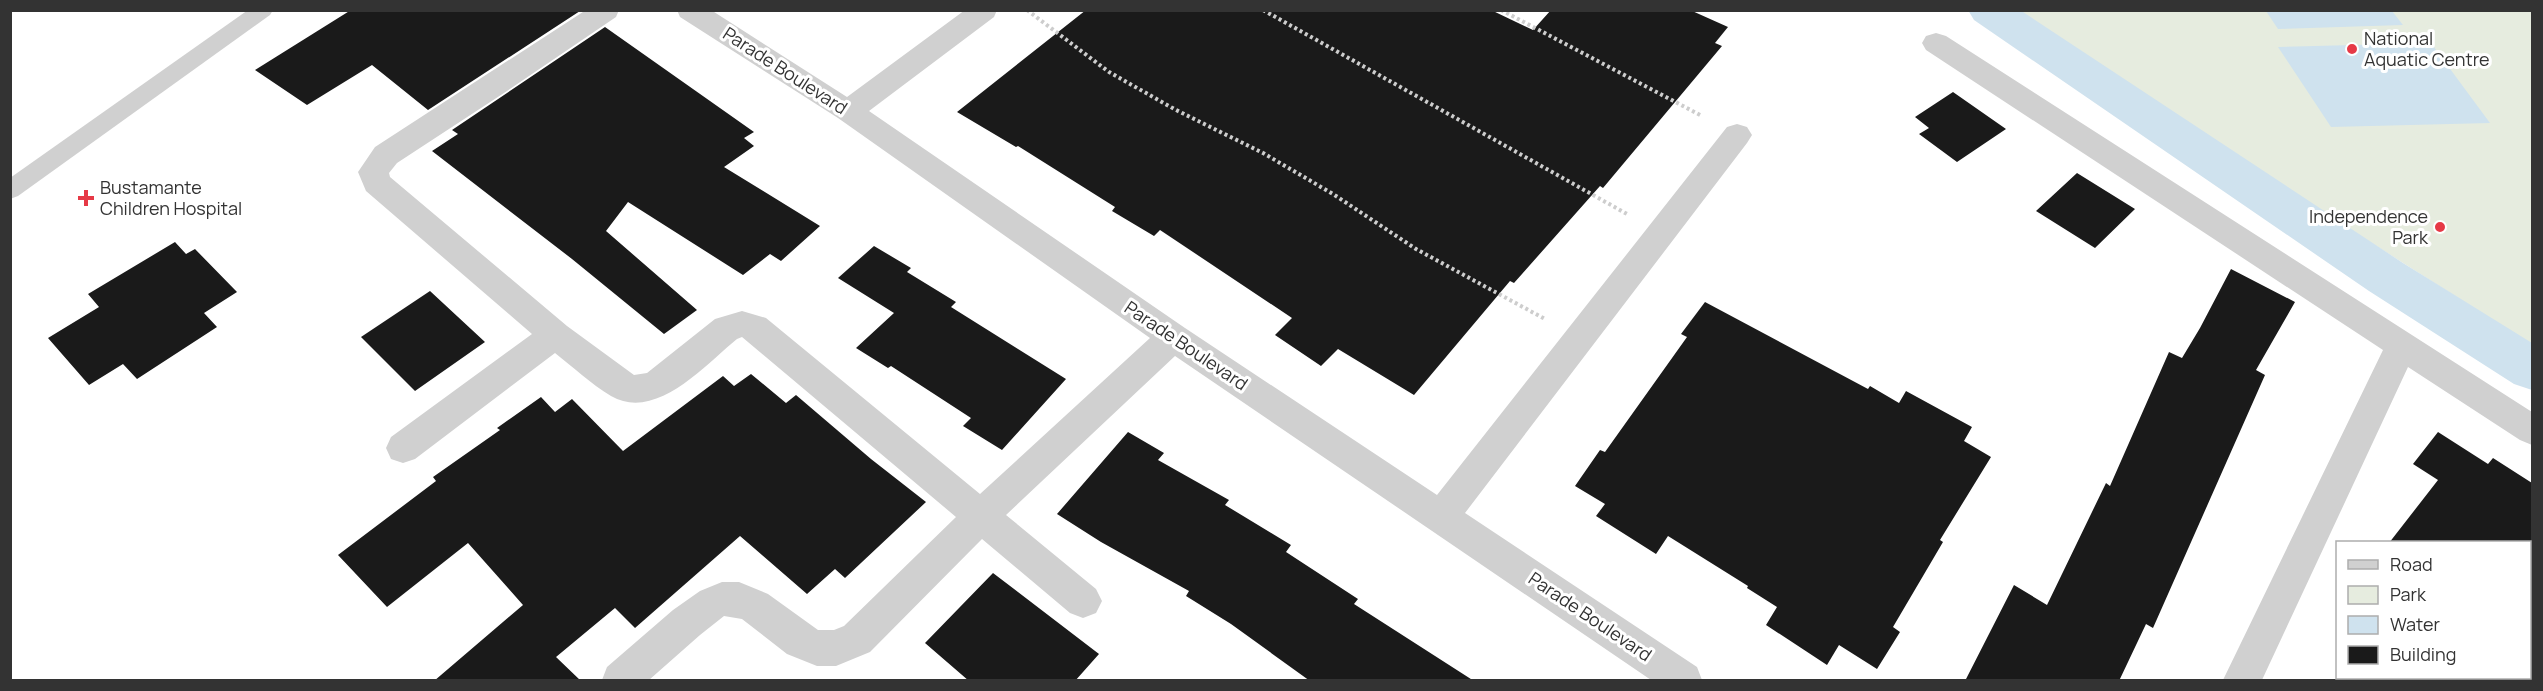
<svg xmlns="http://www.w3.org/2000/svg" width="2543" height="691" viewBox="0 0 2543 691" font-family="Manrope,sans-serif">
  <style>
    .green { fill: #e6ecdf }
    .water { fill: #cfe2ee }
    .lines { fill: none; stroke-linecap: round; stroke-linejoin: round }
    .canal { fill: #cfe2ee; fill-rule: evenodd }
    .building { fill: #1a1a1a }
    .path { stroke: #cdcdcd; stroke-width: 4; stroke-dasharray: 3 3; stroke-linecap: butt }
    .service { fill: #d0d0d0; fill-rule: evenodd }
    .minor { fill: #d0d0d0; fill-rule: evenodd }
    .poi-dot { fill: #e63946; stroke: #fff; stroke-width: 2 }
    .labels { text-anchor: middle; stroke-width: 6; stroke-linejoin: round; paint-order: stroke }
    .poi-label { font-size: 18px; fill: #333; stroke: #fff; text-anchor: start }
    .street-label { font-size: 18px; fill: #333; stroke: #fff }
  </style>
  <rect width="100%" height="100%" fill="#fff"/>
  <!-- green -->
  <path class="green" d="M 2017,11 L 2532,11 L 2532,345 L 2161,109 Z"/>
  <!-- water -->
  <path class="water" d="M 2266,11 L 2392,11 L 2403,25 L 2278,29 Z
    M 2431,43 L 2490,123 L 2331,127 L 2278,47 Z"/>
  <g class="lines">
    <!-- canal -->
    <path class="canal" d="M 1968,10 L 2020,10 L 2403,263 L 2532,343 L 2532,390 L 2514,384 L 2369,291 L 1974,20 Z"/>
  </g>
  <!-- building -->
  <path class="building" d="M 351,10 L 579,10 L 580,11 L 428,110 L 372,65 L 307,105 L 255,70 Z
    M 1086,10 L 1491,10 L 1533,30 L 1551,10 L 1690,10 L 1728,27 L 1715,43 L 1722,46 L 1603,188 L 1600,186 L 1514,283 L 1510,281 L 1414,395 L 1338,349 L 1321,366 L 1275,335 L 1292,318 L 1160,230 L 1154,236 L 1112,211 L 1115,207 L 1018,146 L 1016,147 L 957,112 Z
    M 605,27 L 754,132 L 744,138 L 754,146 L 724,167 L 820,226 L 781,261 L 770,254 L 743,275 L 628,202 L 606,231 L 697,310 L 664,334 L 572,259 L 432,151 L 458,134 L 452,130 Z
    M 1953,92 L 2006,129 L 1957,162 L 1919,134 L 1929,128 L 1915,117 Z
    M 2077,173 L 2135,209 L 2095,248 L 2036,211 Z
    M 175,242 L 186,254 L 195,249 L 237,292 L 204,313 L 217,327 L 137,379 L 123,364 L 89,385 L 48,338 L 99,307 L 88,294 Z
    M 874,246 L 911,268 L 907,272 L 956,302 L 951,307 L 1066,379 L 1002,450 L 963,426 L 971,418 L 891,366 L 888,368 L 856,348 L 894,313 L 838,278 Z
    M 2231,269 L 2295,302 L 2256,370 L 2265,375 L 2153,628 L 2146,624 L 2119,681 L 1965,681 L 2014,585 L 2047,605 L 2106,483 L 2110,486 L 2169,352 L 2182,358 L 2200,328 Z
    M 430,291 L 485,342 L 415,391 L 361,337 Z
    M 1705,302 L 1868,389 L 1870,386 L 1899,403 L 1906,391 L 1972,427 L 1964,441 L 1991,457 L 1940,540 L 1943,542 L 1893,627 L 1900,632 L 1877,669 L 1839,645 L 1827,665 L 1766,625 L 1777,607 L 1747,588 L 1748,586 L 1668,536 L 1656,554 L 1596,516 L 1605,504 L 1575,486 L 1600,450 L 1605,452 L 1687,337 L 1681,334 Z
    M 751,374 L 786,403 L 796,395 L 871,459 L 926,502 L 845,578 L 835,569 L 807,594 L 740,536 L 635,628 L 615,608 L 556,657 L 581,681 L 434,681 L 523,605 L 468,543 L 387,607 L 338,555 L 436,481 L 433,477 L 500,430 L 497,428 L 541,397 L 555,412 L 572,399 L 623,451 L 723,376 L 734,386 Z
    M 1128,432 L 1164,453 L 1158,460 L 1229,500 L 1225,505 L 1291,545 L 1286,552 L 1358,599 L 1354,604 L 1474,681 L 1310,681 L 1231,624 L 1186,596 L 1189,591 L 1101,542 L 1057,514 Z
    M 2438,432 L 2488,464 L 2493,458 L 2532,483 L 2532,543 L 2389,543 L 2438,480 L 2413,464 Z
    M 993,573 L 1099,654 L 1075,681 L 969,681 L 925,643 Z"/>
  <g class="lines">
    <!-- path -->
    <path class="path" d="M 1027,10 L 1109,72 L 1176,110 L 1263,153 L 1333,194 L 1416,249 L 1545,319
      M 1263,10 L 1627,214
      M 1501,10 L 1702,116"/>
    <!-- service -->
    <path class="service" d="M 248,10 L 273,10 L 270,15 L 18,196 L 10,199 L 10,178 Z"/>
    <!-- minor -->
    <path class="minor" d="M 586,10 L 619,10 L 616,17 L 507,91 L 397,163 L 389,173 L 390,177 L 567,326 L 634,375 L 647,373 L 715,319 L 742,311 L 766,318 L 980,494 L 1150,338 L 838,118 L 680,17 L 677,10 L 711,10 L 847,97 L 965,10 L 997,10 L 994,17 L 869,111 L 1185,328 L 1437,495 L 1727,127 L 1737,124 L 1747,127 L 1752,135 L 1747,143 L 1465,513 L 1697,667 L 1702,680 L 1651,680 L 1175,356 L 1006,515 L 1096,589 L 1102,601 L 1096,613 L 1083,618 L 1070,613 L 982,539 L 870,652 L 836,666 L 817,666 L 787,654 L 742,619 L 724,616 L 700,635 L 649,680 L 602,680 L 607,667 L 673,610 L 700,591 L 722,582 L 739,582 L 768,594 L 818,630 L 834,630 L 844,626 L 956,517 L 742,337 L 737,339 C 705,365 656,422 611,396 C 591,384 573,367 555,353 L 415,459 L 403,463 L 391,459 L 386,448 L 391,437 L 532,334 L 366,191 L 358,172 L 375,147 Z
      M 1936,33 L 1946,36 L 2532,412 L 2532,445 L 2520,440 L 2408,367 L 2262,680 L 2223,680 L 2383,350 L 1926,50 L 1922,43 L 1926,36 Z"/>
  </g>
  <!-- markers -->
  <g class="poi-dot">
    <circle cx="2352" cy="49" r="6"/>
    <path d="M83 189h6v6h6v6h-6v6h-6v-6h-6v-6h6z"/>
    <circle cx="2440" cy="227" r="6"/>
  </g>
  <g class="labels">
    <!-- poi labels -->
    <g class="poi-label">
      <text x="2364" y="45">National<tspan x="2364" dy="21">Aquatic Centre</tspan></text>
      <text x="100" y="194">Bustamante<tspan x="100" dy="21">Children Hospital</tspan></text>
      <text x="2428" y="223" text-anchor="end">Independence<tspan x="2428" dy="21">Park</tspan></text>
    </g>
    <!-- street labels -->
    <g class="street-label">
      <text transform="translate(785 71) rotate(33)" y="6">Parade Boulevard</text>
      <text transform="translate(1186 346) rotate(34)" y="6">Parade Boulevard</text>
      <text transform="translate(1590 617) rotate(34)" y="6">Parade Boulevard</text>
    </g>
  </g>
  <!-- border -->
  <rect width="2543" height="691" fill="none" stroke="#333333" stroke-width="24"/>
  <!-- legend -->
  <rect x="2336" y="541" width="195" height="138" fill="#ffffff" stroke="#adadad" stroke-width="1.5"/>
  <rect x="2348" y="560" width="30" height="9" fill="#d0d0d0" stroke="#adadad" stroke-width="1.5"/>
  <text x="2390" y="571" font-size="18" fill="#333333">Road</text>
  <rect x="2348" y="586" width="30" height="18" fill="#e6ecdf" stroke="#adadad" stroke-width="1.5"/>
  <text x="2390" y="601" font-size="18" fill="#333333">Park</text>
  <rect x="2348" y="616" width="30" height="18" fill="#cfe2ee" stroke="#adadad" stroke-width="1.5"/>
  <text x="2390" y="631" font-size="18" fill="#333333">Water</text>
  <rect x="2348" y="646" width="30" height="18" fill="#1a1a1a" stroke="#adadad" stroke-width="1.5"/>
  <text x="2390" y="661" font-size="18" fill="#333333">Building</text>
</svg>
